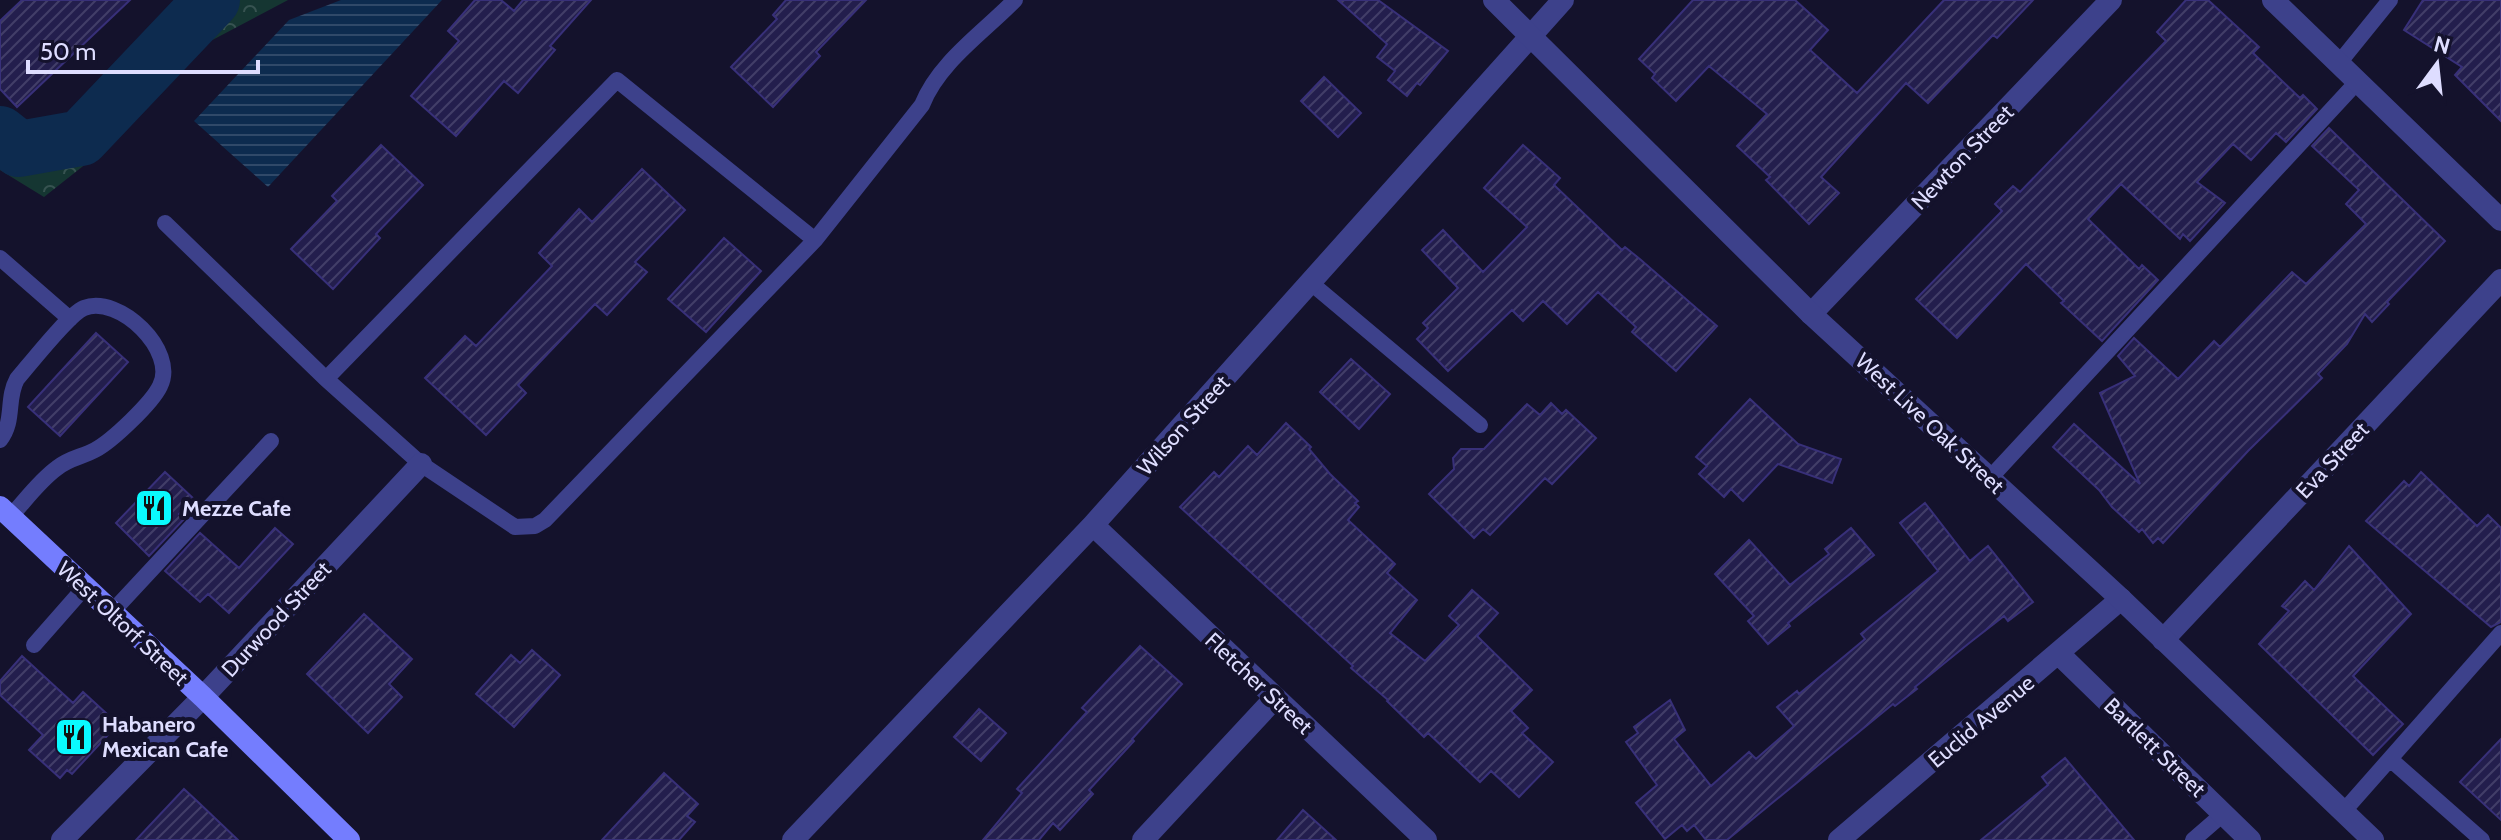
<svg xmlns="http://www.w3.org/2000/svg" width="2501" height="840" viewBox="0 0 2501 840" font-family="Cabin,sans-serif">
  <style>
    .forest { fill: url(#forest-crowns) }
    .water { fill: url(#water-rules) }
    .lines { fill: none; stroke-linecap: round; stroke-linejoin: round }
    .river { stroke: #0d2b4f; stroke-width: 56 }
    .building { fill: url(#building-hatch); stroke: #383079; stroke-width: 2 }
    .service { stroke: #3d418b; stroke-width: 16 }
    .minor { stroke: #3d418b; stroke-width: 22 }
    .tertiary { stroke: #3d418b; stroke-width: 22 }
    .secondary { stroke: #747dfe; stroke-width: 22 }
    .labels { text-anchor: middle; stroke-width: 8; stroke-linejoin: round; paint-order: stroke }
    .street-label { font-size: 22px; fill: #deddff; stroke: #14122c }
    .poi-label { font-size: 22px; font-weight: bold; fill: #deddff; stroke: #14122c; text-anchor: start }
  </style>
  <defs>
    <pattern id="forest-crowns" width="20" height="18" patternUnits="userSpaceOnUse" patternTransform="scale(2)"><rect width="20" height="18" fill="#153632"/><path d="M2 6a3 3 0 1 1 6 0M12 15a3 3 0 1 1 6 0" fill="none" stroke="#375351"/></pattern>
    <pattern id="water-rules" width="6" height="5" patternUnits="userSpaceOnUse" patternTransform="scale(2)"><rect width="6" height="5" fill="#0d2b4f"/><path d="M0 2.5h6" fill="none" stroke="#304969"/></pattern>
    <pattern id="building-hatch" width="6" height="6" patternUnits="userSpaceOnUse" patternTransform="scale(2)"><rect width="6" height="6" fill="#231e4d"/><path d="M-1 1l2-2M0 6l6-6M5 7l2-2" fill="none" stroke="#423e68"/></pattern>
  </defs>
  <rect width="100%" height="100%" fill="#14122c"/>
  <!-- forest -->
  <path class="forest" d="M 175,0 L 288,0 L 201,46 L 92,159 L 44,197 L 0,170 L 0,120 C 26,139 48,141 76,126 Z"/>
  <!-- water -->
  <path class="water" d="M 341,0 L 442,0 L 268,187 L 194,121 L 289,20 Z"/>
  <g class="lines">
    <!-- river -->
    <path class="river" d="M 0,134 L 19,149 L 81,138 L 212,0"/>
  </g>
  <!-- building -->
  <path class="building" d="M 22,0 L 130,0 L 17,107 L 0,89 L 0,21 Z
    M 475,0 L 501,0 L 514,11 L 523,0 L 591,0 L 550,46 L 555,50 L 518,93 L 504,81 L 456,136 L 411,96 L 459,41 L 448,31 Z
    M 786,0 L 866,0 L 816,52 L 820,56 L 773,107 L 731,67 L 777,19 L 773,15 Z
    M 1338,0 L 1378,0 L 1448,51 L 1420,85 L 1417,83 L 1407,96 L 1388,80 L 1395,71 L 1377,57 L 1387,44 Z
    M 1693,0 L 1795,0 L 1828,30 L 1810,50 L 1857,93 L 1944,0 L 2033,0 L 1997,38 L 1993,35 L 1928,103 L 1906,83 L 1821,177 L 1839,193 L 1809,224 L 1766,180 L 1770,177 L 1737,146 L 1767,114 L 1709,66 L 1676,101 L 1652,78 L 1655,74 L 1639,59 Z
    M 2186,0 L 2208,0 L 2259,47 L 2253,53 L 2300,98 L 2303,95 L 2317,109 L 2286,142 L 2276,133 L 2251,160 L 2233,144 L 2197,182 L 2225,203 L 2190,241 L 2183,234 L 2180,239 L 2121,184 L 2088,219 L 2139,269 L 2142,265 L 2158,280 L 2102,341 L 2061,303 L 2064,301 L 2026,264 L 1957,338 L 1916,299 L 2002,211 L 1995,204 L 2013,186 L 2020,192 L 2166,41 L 2157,32 Z
    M 2423,0 L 2501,0 L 2501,121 L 2455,75 L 2462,67 L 2404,30 Z
    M 1324,77 L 1361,113 L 1338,137 L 1301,101 Z
    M 2329,128 L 2445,241 L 2387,302 L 2389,304 L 2372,322 L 2365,314 L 2347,344 L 2318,374 L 2322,378 L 2248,451 L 2163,543 L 2158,538 L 2153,543 L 2142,529 L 2139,532 L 2112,507 L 2099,490 L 2053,447 L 2074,424 L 2140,484 L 2100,393 L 2135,376 L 2118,356 L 2134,338 L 2178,379 L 2214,341 L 2220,347 L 2292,272 L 2306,284 L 2366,224 L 2346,204 L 2359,190 L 2312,146 Z
    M 381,145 L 423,185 L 376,234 L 380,238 L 333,289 L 291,249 L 337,201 L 332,196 Z
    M 1523,145 L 1560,178 L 1554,185 L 1622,250 L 1625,247 L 1641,260 L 1717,326 L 1676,371 L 1632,332 L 1636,327 L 1598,292 L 1567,324 L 1543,301 L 1523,321 L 1512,310 L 1448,371 L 1417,339 L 1428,328 L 1423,323 L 1458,288 L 1422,250 L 1443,230 L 1483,272 L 1527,227 L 1484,188 Z
    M 642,169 L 685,210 L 635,262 L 647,272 L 607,315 L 595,304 L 518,385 L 526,393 L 486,435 L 425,378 L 465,336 L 476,346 L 552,266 L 539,253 L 579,209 L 592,222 Z
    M 724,238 L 761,271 L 706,332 L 668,299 Z
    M 96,333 L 128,362 L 60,436 L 28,407 Z
    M 1351,359 L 1390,394 L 1359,429 L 1320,392 Z
    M 1750,399 L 1798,444 L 1841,459 L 1832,483 L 1778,464 L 1743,501 L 1731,489 L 1724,497 L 1699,474 L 1707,466 L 1696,457 Z
    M 1551,403 L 1562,414 L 1566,410 L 1596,438 L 1552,484 L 1545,478 L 1490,535 L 1483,529 L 1474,538 L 1429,494 L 1454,469 L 1453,458 L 1461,449 L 1484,449 L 1527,404 L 1540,415 Z
    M 1286,423 L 1311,447 L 1309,449 L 1330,474 L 1358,501 L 1355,503 L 1359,507 L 1348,520 L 1395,564 L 1387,573 L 1417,600 L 1390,633 L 1425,661 L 1459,625 L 1449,616 L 1472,590 L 1498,613 L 1477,636 L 1532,690 L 1511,711 L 1528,728 L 1522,733 L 1553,762 L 1519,797 L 1491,771 L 1480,782 L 1428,733 L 1424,737 L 1387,701 L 1388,700 L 1351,668 L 1353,666 L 1180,507 L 1214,472 L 1219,477 L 1248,446 L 1257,455 Z
    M 165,472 L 194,499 L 179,514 L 184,519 L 149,556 L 116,523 Z
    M 2421,472 L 2477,526 L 2488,515 L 2501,528 L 2501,622 L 2491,627 L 2366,521 L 2404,481 L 2409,486 Z
    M 1925,503 L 1970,561 L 1988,546 L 2033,602 L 2008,621 L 2004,616 L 1968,644 L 1915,687 L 1917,689 L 1895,706 L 1893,704 L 1727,840 L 1706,840 L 1694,825 L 1687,831 L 1682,825 L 1665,839 L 1636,803 L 1657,785 L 1626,742 L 1638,733 L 1634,727 L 1670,700 L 1685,730 L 1674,739 L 1711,786 L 1749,752 L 1756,759 L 1794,726 L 1777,707 L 1797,691 L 1799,694 L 1865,639 L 1861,634 L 1938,571 L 1900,523 Z
    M 275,528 L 293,544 L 229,613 L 208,594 L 200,602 L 165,571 L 200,533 L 239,568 Z
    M 1851,528 L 1874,555 L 1788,623 L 1790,626 L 1768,644 L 1748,621 L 1754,616 L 1715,574 L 1749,540 L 1790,585 L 1829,554 L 1825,549 Z
    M 2349,546 L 2411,614 L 2353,676 L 2403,724 L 2373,755 L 2259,644 L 2289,611 L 2282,606 L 2305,581 L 2314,590 Z
    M 364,614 L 412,659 L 389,684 L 402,697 L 368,733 L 307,674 Z
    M 1140,646 L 1182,684 L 1132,739 L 1134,741 L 1089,790 L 1093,794 L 1060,830 L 1053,823 L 1039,840 L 983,840 L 1022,793 L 1017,789 L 1087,712 L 1082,708 Z
    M 532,650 L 560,675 L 514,727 L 476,694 L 511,655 L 520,663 Z
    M 22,656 L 73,703 L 83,692 L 118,724 L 72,774 L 67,770 L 60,778 L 29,750 L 43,735 L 0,695 L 0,681 Z
    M 979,709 L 1006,733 L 981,761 L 954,737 Z
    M 2501,739 L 2501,820 L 2460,782 Z
    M 2065,758 L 2134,840 L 1981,840 L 2048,785 L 2042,777 Z
    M 664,773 L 698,804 L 687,816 L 695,822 L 679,840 L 602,840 Z
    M 184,789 L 198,802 L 238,840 L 136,840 Z
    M 1303,810 L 1336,840 L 1277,840 Z"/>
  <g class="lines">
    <!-- service -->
    <path class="service" d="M 2339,63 L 2390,0
      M 165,223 L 326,379 L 421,464 L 515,527 L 535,526 L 545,520 L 815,240 L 922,105 C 939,62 984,32 1015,0
      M 0,258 L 70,319
      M 1311,283 L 1480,425
      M 326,379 L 617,80 L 815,240
      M 0,440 C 15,421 6,399 17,379 C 30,364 69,314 84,308 C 119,294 178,351 160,386 C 152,403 112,441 95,450 C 82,457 69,458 57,468 C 39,481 25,501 10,517
      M 1990,478 L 2358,81
      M 112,612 L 271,441
      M 34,645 L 85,587
      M 2390,759 L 2482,840
      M 2343,812 L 2501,633
      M 2193,840 L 2223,814"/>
    <!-- minor -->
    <path class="minor" d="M 2273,0 L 2501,220
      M 1811,314 L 2111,0
      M 1093,525 L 1426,840
      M 2163,640 L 2501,280
      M 2059,654 L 2250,840
      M 62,840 L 203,697 L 421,464
      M 793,840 L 1093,525 L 1563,0
      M 1143,840 L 1275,698
      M 1839,840 L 2121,599"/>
    <!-- tertiary -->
    <path class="tertiary" d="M 1494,0 L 1811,314 L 2121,599 L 2373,840"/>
    <!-- secondary -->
    <path class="secondary" d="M 0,507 L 203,697 L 349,840"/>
  </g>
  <!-- icons -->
  <defs>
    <symbol id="restaurant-square" viewBox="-11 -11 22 22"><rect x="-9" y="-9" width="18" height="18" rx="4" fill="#0afafe" stroke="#14122c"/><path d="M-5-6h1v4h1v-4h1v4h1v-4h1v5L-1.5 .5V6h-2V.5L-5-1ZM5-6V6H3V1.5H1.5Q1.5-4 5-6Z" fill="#111"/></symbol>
  </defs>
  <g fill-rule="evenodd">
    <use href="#restaurant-square" x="132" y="486" width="44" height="44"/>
    <use href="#restaurant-square" x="52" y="715" width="44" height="44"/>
  </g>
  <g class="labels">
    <!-- street labels -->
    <g class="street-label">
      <text transform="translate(1962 157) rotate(-46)" y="8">Newton Street</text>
      <text transform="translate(1930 423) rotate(43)" y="8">West Live Oak Street</text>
      <text transform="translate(1183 425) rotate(-48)" y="8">Wilson Street</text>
      <text transform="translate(2332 460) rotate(-47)" y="8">Eva Street</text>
      <text transform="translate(276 619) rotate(-47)" y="8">Durwood Street</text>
      <text transform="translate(123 623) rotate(43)" y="8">West Oltorf Street</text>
      <text transform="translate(1259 683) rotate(43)" y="8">Fletcher Street</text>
      <text transform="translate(1981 721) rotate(-40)" y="8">Euclid Avenue</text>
      <text transform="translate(2155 747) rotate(44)" y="8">Bartlett Street</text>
    </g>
    <!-- poi labels -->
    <g class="poi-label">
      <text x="182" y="516">Mezze Cafe</text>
      <text x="102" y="732">Habanero<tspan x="102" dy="25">Mexican Cafe</tspan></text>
    </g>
  </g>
  <!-- north arrow -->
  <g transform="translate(2437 64) rotate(15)" stroke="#14122c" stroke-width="6" paint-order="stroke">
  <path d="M0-6L14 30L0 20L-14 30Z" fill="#deddff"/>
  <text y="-12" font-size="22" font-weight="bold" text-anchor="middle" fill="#deddff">N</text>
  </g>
  <!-- scale -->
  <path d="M28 60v12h230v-12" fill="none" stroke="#deddff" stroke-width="4"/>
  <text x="40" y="60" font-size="24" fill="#deddff" stroke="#14122c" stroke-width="6" paint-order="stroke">50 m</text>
</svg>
